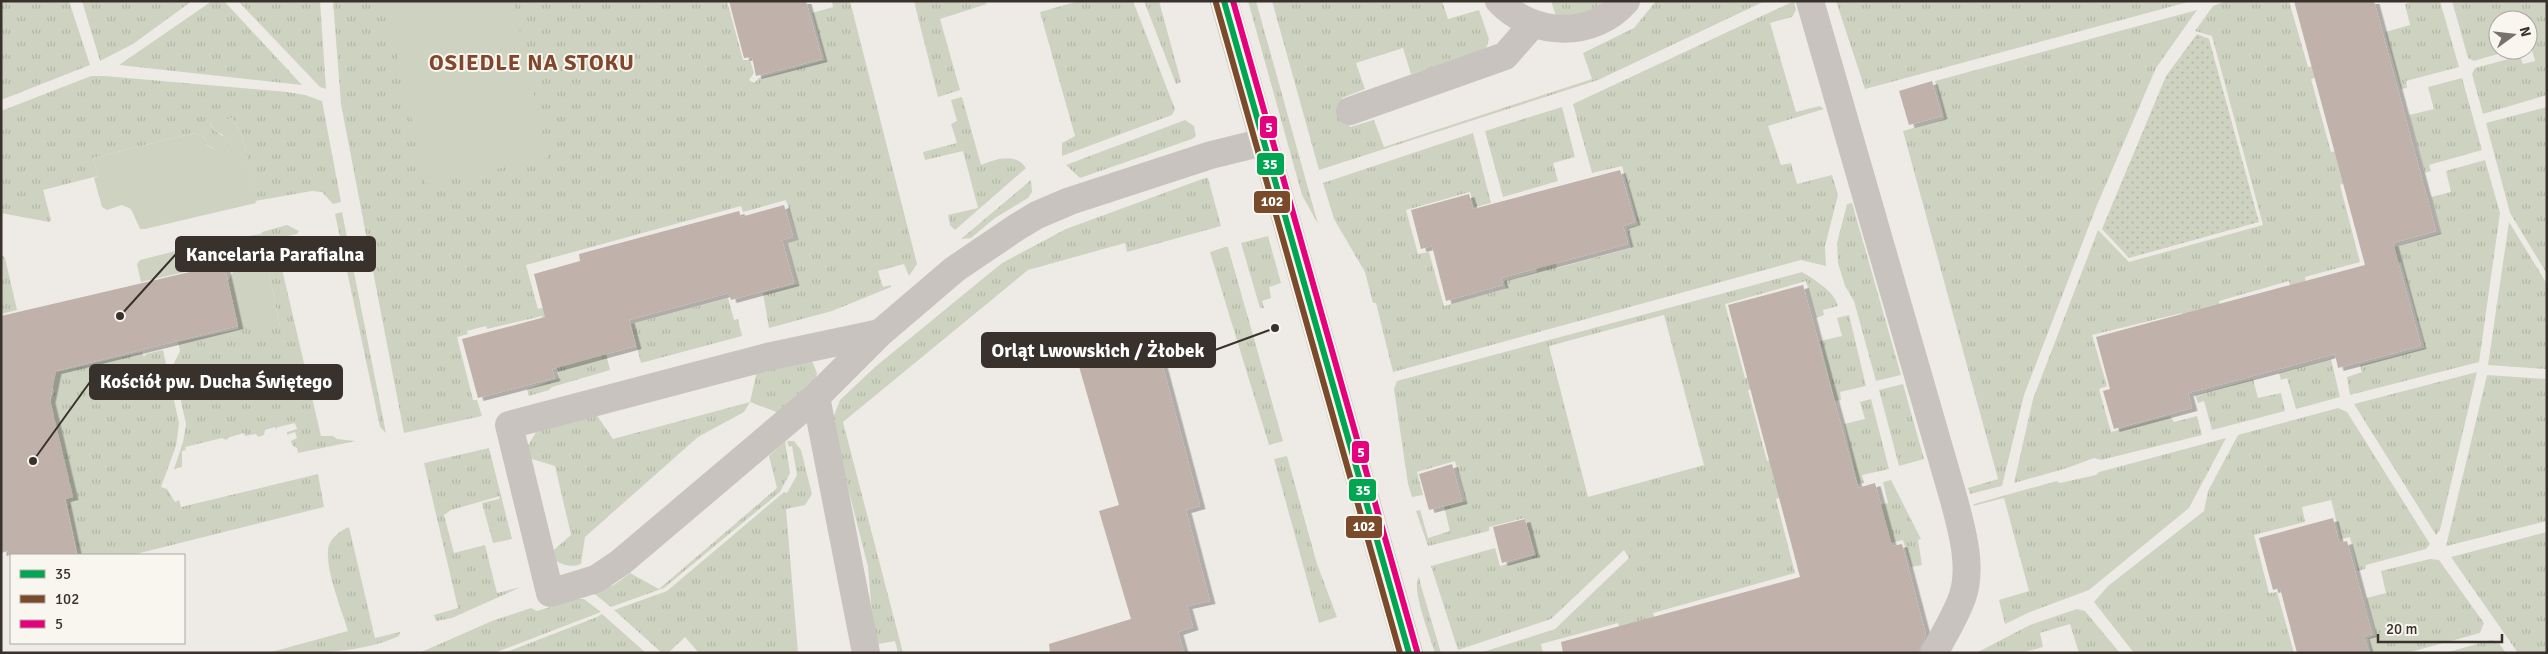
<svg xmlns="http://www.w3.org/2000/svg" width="2548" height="654" viewBox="0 0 2548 654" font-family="Signika,sans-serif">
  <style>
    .grass { fill: url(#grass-tufts); fill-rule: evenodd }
    .park { fill: url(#park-dots) }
    .garden { fill: #ced3c1 }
    .building { fill: #c0b2aa; filter: url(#shadow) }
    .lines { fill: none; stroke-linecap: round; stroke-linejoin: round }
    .minor { stroke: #c8c3be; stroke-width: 28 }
    .bus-1-casing { stroke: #f9f5ef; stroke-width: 10 }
    .bus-2-casing { stroke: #f9f5ef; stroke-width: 10 }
    .bus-3-casing { stroke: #f9f5ef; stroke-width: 10 }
    .bus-1 { stroke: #00a651; stroke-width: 6 }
    .bus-2 { stroke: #7a4b2a; stroke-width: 6 }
    .bus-3 { stroke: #e5007d; stroke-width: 6 }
    .labels { text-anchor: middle; stroke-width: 4; stroke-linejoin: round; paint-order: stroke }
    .district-label { font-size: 22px; font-weight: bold; letter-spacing: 1px; fill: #80472d; stroke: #f9f5ef }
    .leader { fill: none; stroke: #39312c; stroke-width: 2 }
    .callout-dot { fill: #39312c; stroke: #f9f5ef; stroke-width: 2 }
    .callout { fill: #39312c; stroke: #39312c; stroke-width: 2 }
    .callout-label { font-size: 19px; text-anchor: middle; font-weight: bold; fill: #fff }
    .line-badge { stroke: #f9f5ef; stroke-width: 2 }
    .badge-label { font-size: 14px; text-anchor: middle; font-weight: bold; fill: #fff }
  </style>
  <defs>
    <pattern id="grass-tufts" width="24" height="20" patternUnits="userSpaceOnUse" patternTransform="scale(1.25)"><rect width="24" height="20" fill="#ced3c1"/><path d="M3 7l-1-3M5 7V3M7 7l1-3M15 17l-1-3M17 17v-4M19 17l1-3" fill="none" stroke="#b2b6a6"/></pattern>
    <pattern id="park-dots" width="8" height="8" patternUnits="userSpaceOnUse" patternTransform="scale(1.25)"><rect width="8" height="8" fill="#ced3c1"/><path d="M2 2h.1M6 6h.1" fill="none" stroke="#b2b6a6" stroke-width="1.8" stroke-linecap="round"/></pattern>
    <filter id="shadow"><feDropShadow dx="5.5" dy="3" stdDeviation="0" flood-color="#0004"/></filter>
  </defs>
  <rect width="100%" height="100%" fill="#eeebe6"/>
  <!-- grass -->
  <path class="grass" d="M 1,1 L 69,1 L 90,65 L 1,100 Z
    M 82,1 L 192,1 L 133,44 L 100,61 Z
    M 212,1 L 224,1 L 302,85 L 119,65 Z
    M 238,1 L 320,1 L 326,89 L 320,87 Z
    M 333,1 L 727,1 L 743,60 L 750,60 L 754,73 L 749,80 L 754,83 L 759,78 L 825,60 L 812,13 L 833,7 L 832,1 L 850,1 L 917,264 L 909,276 L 904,264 L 878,271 L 883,287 L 891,285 L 891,287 L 832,311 L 769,328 L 763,293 L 798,284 L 787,243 L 798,240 L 786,200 L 743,212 L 741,206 L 526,265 L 538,309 L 550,306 L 602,338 L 610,370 L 552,387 L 549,390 L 529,396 L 527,389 L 560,378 L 542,316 L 487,329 L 486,326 L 467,331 L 468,334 L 457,337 L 473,400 L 477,400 L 482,416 L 404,433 L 341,104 Z
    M 914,1 L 984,1 L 987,4 L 940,19 L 960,90 L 938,97 Z
    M 1079,1 L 1133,1 L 1175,109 L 1172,115 L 1062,156 L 1062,143 L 1075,136 L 1040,12 Z
    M 1144,1 L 1159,1 L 1181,82 L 1176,84 Z
    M 1248,1 L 1256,1 L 1318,224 L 1302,195 Z
    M 1272,1 L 1442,1 L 1448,19 L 1479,10 L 1489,39 L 1486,49 L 1481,52 L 1411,74 L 1403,48 L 1356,63 L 1365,89 L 1342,98 L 1350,127 L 1374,120 L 1384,147 L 1592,79 L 1583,53 L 1634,28 L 1656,1 L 1765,1 L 1598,80 L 1319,170 Z
    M 1551,1 L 1612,1 L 1577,17 L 1556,16 Z
    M 1794,1 L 1796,10 L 1792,17 L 1770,23 L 1796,112 L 1820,106 L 1824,109 L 1768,126 L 1781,165 L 1791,163 L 1797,184 L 1832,175 L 1838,195 L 1825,246 L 1826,266 L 1801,260 L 1393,372 L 1376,303 L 1373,303 L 1365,272 L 1334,219 L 1323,183 L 1473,133 L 1491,203 L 1474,207 L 1470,192 L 1406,210 L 1418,254 L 1429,252 L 1444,306 L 1506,289 L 1504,281 L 1537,272 L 1533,254 L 1552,249 L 1557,268 L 1631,248 L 1627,228 L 1638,225 L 1622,166 L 1592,173 L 1573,104 Z
    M 1836,1 L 2192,1 L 1865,89 Z
    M 2226,1 L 2289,1 L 2308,67 L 2314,66 L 2318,77 L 2311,79 L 2331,152 L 2337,151 L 2346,183 L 2340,185 L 2360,262 L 2305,277 L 2306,286 L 2291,289 L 2289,281 L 2219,301 L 2221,309 L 2184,319 L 2182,313 L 2092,335 L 2107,386 L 2099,389 L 2111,432 L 2170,416 L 2174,422 L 2197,416 L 2202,435 L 2101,460 L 2094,458 L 2067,468 L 2014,483 L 2033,399 L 2098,230 L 2129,262 L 2263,225 L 2212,36 L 2195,31 L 2213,6 Z
    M 2414,1 L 2440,1 L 2459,67 L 2406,81 L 2407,88 L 2401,89 L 2385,32 L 2410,25 L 2405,4 Z
    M 2452,1 L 2547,1 L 2547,95 L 2483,114 L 2472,74 L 2475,68 L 2520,56 L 2523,64 L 2535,61 L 2528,36 L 2528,20 L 2498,20 L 2498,50 L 2511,50 L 2474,61 L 2468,58 Z
    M 2197,10 L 2156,68 L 2097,205 L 2024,395 L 2002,486 L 1970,494 L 1968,488 L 1998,479 L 1903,131 L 1945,119 L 1935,81 Z
    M 91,76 L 105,76 L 287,92 L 305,95 L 322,101 L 341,202 L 333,204 L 322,192 L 312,191 L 255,201 L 243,138 L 232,118 L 210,124 L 214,130 L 227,139 L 230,159 L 204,143 L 206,138 L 194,133 L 93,158 L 98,176 L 43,190 L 51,220 L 49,222 L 1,213 L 1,111 Z
    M 2462,78 L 2482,150 L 2429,165 L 2431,171 L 2425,173 L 2409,115 L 2434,109 L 2428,87 Z
    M 962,97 L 981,165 C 995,159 1016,152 1026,168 L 955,230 L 950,225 L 948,215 L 978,208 L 963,151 L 925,160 L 923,152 L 957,143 L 951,124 L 957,121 L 951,100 Z
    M 1562,107 L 1575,157 L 1553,163 L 1558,181 L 1503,197 L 1485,131 Z
    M 2547,107 L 2547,274 L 2510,213 L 2486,123 Z
    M 1185,120 L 1194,126 L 1196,136 L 1192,139 L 1080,178 L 1066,165 Z
    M 2485,160 L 2500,213 L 2479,362 L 2350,395 L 2347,377 L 2362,372 L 2360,365 L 2425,348 L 2401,262 L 2395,264 L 2391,248 L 2441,233 L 2431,197 L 2451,192 L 2446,171 Z
    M 1205,178 L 1208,178 L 1221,226 L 1127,252 L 1125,243 L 1028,270 L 843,422 L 903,653 L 898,653 L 895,641 L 878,644 L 875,641 L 873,625 L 868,567 L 845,476 L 833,418 L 840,400 L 875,367 L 1002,263 L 1066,229 Z
    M 1031,180 L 1032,192 L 1028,198 L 995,218 L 971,238 L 961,239 Z
    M 1852,203 L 1901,375 L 1876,381 L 1854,301 L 1845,286 L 1838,263 L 1837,243 L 1847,204 Z
    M 342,212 L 386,433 L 380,427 L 335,214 Z
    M 2509,222 L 2547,284 L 2547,369 L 2488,365 Z
    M 287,225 L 299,231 L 297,234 L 275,239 L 321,436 L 333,436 L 337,439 L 356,441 L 298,453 L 297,448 L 293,446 L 291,441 L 297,438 L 295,432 L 287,435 L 287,432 L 297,429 L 295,423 L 278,427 L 276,429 L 275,427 L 265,430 L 264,435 L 258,437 L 256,434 L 245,436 L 244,433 L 230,437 L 226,440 L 222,438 L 185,447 L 186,450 L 182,451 L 182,467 L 174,469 L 183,442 L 186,424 L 173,365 L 180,351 L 178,342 L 238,329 L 238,326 L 280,326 L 261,234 L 262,232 Z
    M 1268,236 L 1281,283 L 1269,287 L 1271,298 L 1262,301 L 1264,308 L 1260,308 L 1241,243 Z
    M 1225,247 L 1228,247 L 1283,441 L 1269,445 L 1210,252 Z
    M 1,254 L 5,258 L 17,310 L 1,314 Z
    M 1802,272 C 1814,279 1835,292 1838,306 L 1823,310 L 1824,315 L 1816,318 L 1806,281 L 1725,304 L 1745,378 L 1752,376 L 1755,388 L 1748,390 L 1767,461 L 1774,459 L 1783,496 L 1776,499 L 1795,573 L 1653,613 L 1656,622 L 1621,633 L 1618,623 L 1541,644 L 1543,653 L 1480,653 L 1555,629 L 1629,558 L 1624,550 L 1551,619 L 1458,650 L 1431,566 L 1495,548 L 1500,566 L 1536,555 L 1525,518 L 1489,527 L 1489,531 L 1428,546 L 1416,511 L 1420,510 L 1428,538 L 1450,531 L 1444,507 L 1466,501 L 1455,461 L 1417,472 L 1423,495 L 1412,497 L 1408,484 L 1394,389 L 1397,381 ZM 1664,315 L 1704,465 L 1588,497 L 1549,346 Z
    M 728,298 L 734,320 L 738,319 L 742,336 L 641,363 L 631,324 Z
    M 1849,315 L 1866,386 L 1840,392 L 1841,400 L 1835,401 L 1820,341 L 1842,336 L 1837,318 Z
    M 163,350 L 179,423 L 176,446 L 161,487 L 167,489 L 175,502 L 179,500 L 181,507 L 318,474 L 324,507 L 132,555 L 78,555 L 66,499 L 72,497 L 50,402 L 54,392 L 49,374 L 142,352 L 144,357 L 146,354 Z
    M 2331,359 L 2340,397 L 2296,409 L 2287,378 L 2281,380 L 2279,373 Z
    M 812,361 L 817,373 L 816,378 L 779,413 L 750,402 L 744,412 L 698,437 L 585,537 L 581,564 C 569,569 557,563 548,555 L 571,535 L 555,466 L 522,456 L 536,432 L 596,414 L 613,439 L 750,402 L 757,371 Z
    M 2477,372 L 2440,530 L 2436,535 L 2354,404 Z
    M 2487,375 L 2547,379 L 2547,521 L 2446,546 Z
    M 2253,379 L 2258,398 L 2281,393 L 2285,411 L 2212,430 L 2204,401 L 2198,403 L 2195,395 Z
    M 1903,384 L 1924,459 L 1899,466 L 1879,390 Z
    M 1871,399 L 1889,469 L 1862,475 L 1864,483 L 1858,484 L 1844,424 L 1865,419 L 1860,402 Z
    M 2338,408 L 2347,412 L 2430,544 L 2426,549 L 2366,565 L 2365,569 L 2358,571 L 2350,537 L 2341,539 L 2331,500 L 2302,507 L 2305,522 L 2254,535 L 2269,593 L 2277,592 L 2294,653 L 2134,653 L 2094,602 L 2108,586 L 2204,511 L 2208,491 L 2238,435 Z
    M 2226,438 L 2189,508 L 2089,590 L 2030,612 L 2005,624 L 1999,600 L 2029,591 L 2004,498 L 1973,506 L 1974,504 L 2057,481 L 2060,483 L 2096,475 L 2099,472 Z
    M 785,441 L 790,473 L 780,492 L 664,588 L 611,607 L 592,592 L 614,585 L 630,573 L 659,589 L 777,488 L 769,456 Z
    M 787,441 L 794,441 L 801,450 L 812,494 L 805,505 L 786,509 L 798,653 L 699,653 L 685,637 L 668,653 L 662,653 L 614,610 L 667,591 L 784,492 L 787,493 L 797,475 L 792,446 L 789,447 Z
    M 489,448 L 512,539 L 493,543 L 482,503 L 499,499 L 500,496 L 451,510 L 444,515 L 454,553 L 485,545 L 497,593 L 521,587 L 452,618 L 436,621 L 434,615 L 458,608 L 424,463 Z
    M 1287,456 L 1317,564 L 1337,617 L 1319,623 L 1274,459 Z
    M 1891,480 L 1921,539 L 1918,540 L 1922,565 L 1911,567 L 1903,540 L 1878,546 L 1868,508 L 1888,503 L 1883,482 Z
    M 349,527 L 375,638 L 400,632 L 399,636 C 360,654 312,653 268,653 L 348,631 C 342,610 323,565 329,545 C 332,537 341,530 349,527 Z
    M 2547,532 L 2547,653 L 2518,653 L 2451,557 Z
    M 2430,559 L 2439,560 L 2484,623 L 2480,633 L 2407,653 L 2371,653 L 2368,638 L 2376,635 L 2366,598 L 2386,593 L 2381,571 Z
    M 1419,577 L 1421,586 L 1441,653 L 1435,653 C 1431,639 1410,586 1419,577 Z
    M 577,599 L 584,599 L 601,612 L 494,653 L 419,653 L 492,621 L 531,608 L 537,611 Z
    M 2077,609 L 2085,611 L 2120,653 L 2079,653 L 2070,624 L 2040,633 L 2043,647 L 2021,653 L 1976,653 L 2030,625 Z
    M 602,614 L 646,653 L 504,653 L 597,617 Z
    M 2491,640 L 2498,642 L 2506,653 L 2445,653 Z"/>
  <!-- park -->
  <path class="park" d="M 2197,34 L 2209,39 L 2259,222 L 2129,258 L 2102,229 L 2166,76 Z"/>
  <!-- garden -->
  <path class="garden" d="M 385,1 L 513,1 L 548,158 L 426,184 Z
    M 232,118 L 243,138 L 256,203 L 145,229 L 140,229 L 131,209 L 122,205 L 107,210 L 102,207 L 94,178 L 98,176 L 93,158 L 194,133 L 206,138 L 204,143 L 213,149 L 217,147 L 229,156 L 227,139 L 223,139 L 223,135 L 214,130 L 210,123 Z
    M 261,234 L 280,326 L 238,326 L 228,281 L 234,270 L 215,256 L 207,267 L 141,282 L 137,264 L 140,260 L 211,242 Z"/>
  <!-- building -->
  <path class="building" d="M 729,1 L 806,1 L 822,59 L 756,76 L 752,57 L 744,58 Z
    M 2294,1 L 2374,1 L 2436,231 L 2393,243 L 2421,346 L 2338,368 L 2335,354 L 2257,375 L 2188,393 L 2192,408 L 2114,429 L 2103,391 L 2110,389 L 2096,337 L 2365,265 Z
    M 1932,81 L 1942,116 L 1909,125 L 1899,91 Z
    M 1620,170 L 1635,222 L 1623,226 L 1628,244 L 1501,278 L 1503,285 L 1446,301 L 1432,246 L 1421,249 L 1411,210 L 1469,194 L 1473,209 Z
    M 784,205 L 793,237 L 782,240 L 794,283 L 731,300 L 729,293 L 629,320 L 636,346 L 552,369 L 555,378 L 478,398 L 462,339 L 545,317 L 534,274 L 580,261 L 579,254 L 739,211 L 741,217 Z
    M 224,264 L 238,326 L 56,371 L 50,400 L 73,497 L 65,499 L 77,555 L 9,555 L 8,551 L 1,553 L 1,316 Z
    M 1803,285 L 1858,488 L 1875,483 L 1892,546 L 1902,544 L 1926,635 L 1918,653 L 1563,653 L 1561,642 L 1800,577 L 1728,305 Z
    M 1156,341 L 1200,506 L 1186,510 L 1210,601 L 1187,606 L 1193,627 L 1178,632 L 1184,653 L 1050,653 L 1049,644 L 1131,619 L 1099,511 L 1119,505 L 1078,363 Z
    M 1452,464 L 1462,501 L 1429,510 L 1419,474 Z
    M 2333,518 L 2339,543 L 2347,541 L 2372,634 L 2364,636 L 2369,653 L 2297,653 L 2280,588 L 2273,590 L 2259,538 Z
    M 1525,519 L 1534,554 L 1502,563 L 1493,527 Z"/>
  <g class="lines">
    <!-- minor -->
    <path class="minor" d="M 1224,1 L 1409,653
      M 1499,1 C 1533,37 1593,39 1626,1
      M 1810,1 L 1954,500 C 1962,530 1973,568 1962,598 C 1955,617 1944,635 1934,653
      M 1350,111 L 1505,56 L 1533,24
      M 880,333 L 767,357 L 509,425 L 550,593 L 596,579 L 621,562 L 816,397 L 880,333 L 955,269 L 1017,227 L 1037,215 L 1070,201 L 1211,155 L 1264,142
      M 816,397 L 866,653"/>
    <defs>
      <path id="bus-1" d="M 1224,1 L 1409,653"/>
      <path id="bus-2" d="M 1216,3 L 1400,653"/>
      <path id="bus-3" d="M 1233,1 L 1417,651"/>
    </defs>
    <!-- bus-1 casing -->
    <use href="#bus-1" class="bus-1-casing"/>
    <!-- bus-2 casing -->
    <use href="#bus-2" class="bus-2-casing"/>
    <!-- bus-3 casing -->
    <use href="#bus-3" class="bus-3-casing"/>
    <!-- bus-1 -->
    <use href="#bus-1" class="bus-1"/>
    <!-- bus-2 -->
    <use href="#bus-2" class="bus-2"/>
    <!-- bus-3 -->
    <use href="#bus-3" class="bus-3"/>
  </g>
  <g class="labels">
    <!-- district labels -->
    <g class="district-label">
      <text x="532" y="70">OSIEDLE NA STOKU</text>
    </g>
  </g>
  <!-- callouts -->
  <path class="leader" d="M120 316L176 254M1275 328L1215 350M33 461L90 382"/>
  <g class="callout-dot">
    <circle cx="120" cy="316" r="5"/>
    <circle cx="1275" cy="328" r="5"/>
    <circle cx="33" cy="461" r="5"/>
  </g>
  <g class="callout">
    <rect x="176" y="237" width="199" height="34" rx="5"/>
    <rect x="982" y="333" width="233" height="34" rx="5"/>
    <rect x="90" y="365" width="252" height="34" rx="5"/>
  </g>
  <g class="callout-label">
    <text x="275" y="261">Kancelaria Parafialna</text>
    <text x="1098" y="357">Orląt Lwowskich / Żłobek</text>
    <text x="216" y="388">Kościół pw. Ducha Świętego</text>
  </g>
  <g class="line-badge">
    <rect x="1259" y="115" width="19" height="24" rx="5" fill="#e5007d"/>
    <rect x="1256" y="152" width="29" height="24" rx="5" fill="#00a651"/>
    <rect x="1253" y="190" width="38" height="24" rx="5" fill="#7a4b2a"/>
    <rect x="1351" y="440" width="19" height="24" rx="5" fill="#e5007d"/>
    <rect x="1348" y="478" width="29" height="24" rx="5" fill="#00a651"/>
    <rect x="1345" y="515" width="38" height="24" rx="5" fill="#7a4b2a"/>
  </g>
  <g class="badge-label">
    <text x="1269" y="132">5</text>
    <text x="1270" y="169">35</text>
    <text x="1272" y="206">102</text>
    <text x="1361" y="457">5</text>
    <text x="1363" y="495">35</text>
    <text x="1364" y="531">102</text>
  </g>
  <!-- border -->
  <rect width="2548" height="654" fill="none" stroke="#39312c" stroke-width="5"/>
  <!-- legend -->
  <rect x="10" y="554" width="175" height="90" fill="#f9f5ef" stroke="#aca7a1"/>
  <rect x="20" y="570" width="25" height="8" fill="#00a651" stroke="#aca7a1"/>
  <text x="55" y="579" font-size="15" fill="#39312c">35</text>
  <rect x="20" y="595" width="25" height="8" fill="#7a4b2a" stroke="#aca7a1"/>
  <text x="55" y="604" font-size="15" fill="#39312c">102</text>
  <rect x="20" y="620" width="25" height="8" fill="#e5007d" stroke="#aca7a1"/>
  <text x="55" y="629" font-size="15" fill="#39312c">5</text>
  <!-- north arrow -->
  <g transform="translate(2513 35) rotate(75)"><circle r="24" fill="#f9f5ef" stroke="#aca7a1"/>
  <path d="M0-4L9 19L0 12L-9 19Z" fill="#78726d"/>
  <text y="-8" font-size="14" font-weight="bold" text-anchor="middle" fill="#39312c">N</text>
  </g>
  <!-- scale -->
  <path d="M2378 634v8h124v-8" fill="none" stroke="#39312c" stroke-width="2.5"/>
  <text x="2386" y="634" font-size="15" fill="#39312c" stroke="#f9f5ef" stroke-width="4" paint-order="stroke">20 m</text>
</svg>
